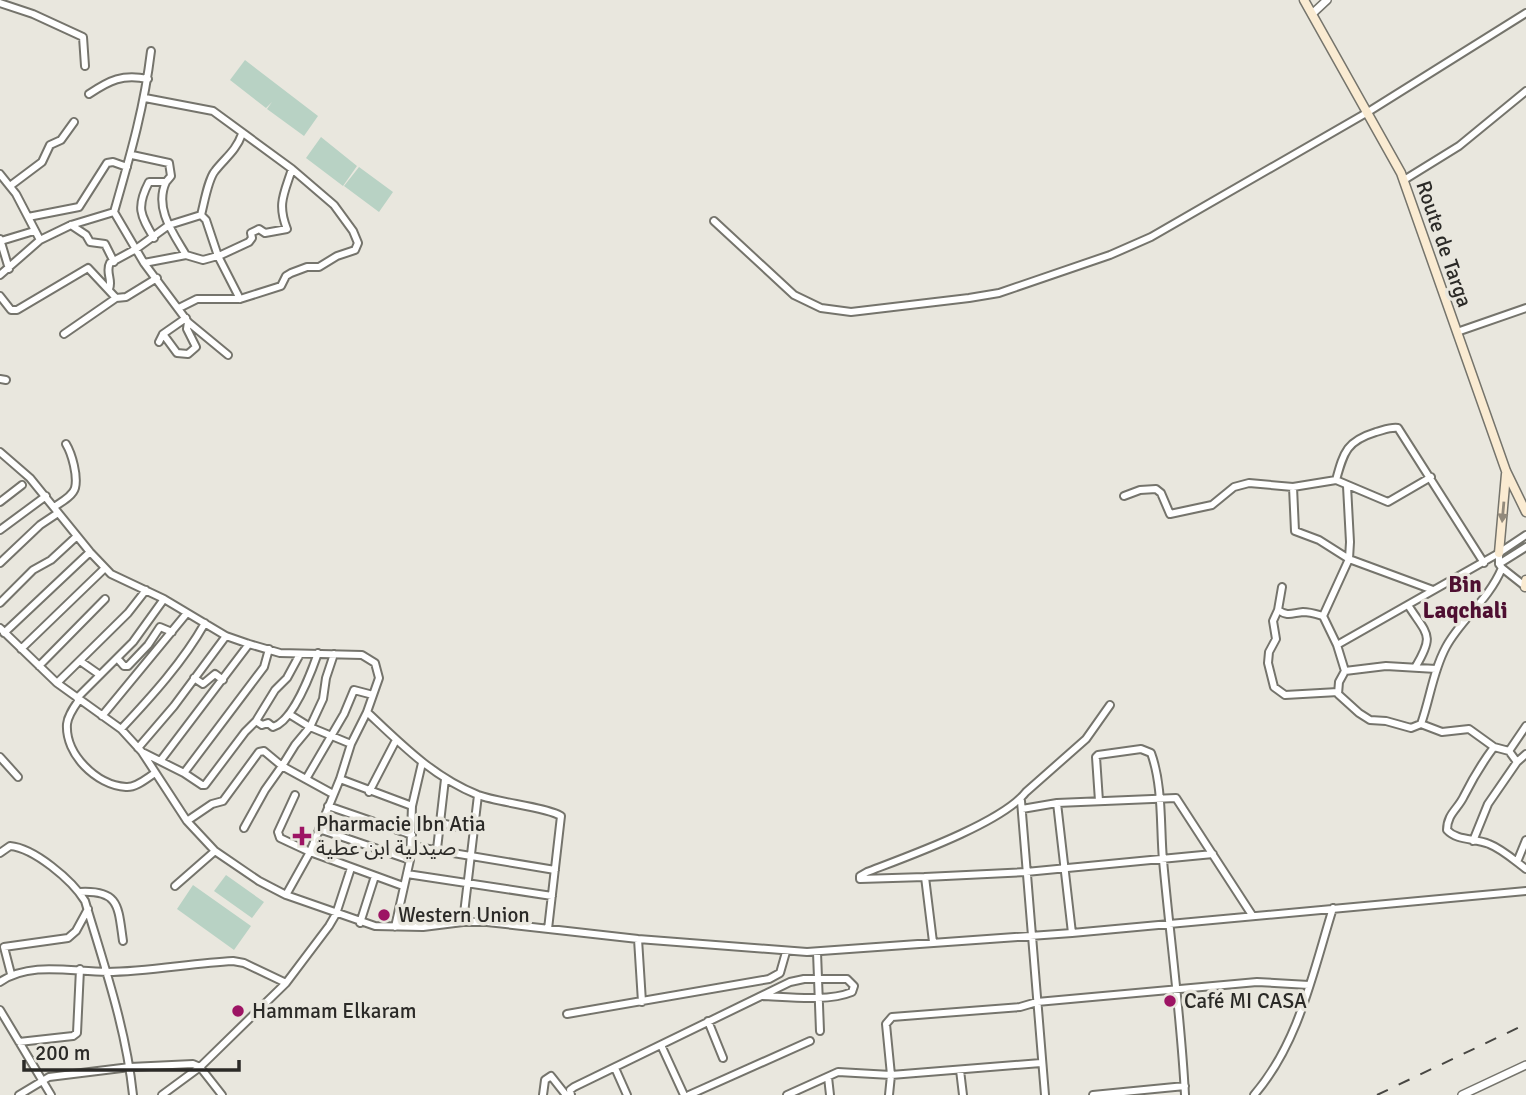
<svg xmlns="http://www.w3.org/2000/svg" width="1526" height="1095" viewBox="0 0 1526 1095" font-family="Signika,'Noto Sans Arabic',sans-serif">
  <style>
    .green { fill: #b8d2c4 }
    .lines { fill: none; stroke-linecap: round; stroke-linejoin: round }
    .minor-casing { stroke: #75746c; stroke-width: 10 }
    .tertiary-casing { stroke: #75746c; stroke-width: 10 }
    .secondary-casing { stroke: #75746c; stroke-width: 11 }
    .minor { stroke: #fff; stroke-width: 6 }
    .tertiary { stroke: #fff; stroke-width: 7 }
    .secondary { stroke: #faebd2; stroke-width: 8 }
    .rail { stroke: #484743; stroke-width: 2; stroke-dasharray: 12 12; stroke-linecap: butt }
    .oneway { fill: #928a7c }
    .poi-dot { fill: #9d1464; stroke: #e9e7de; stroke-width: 2.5 }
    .labels { text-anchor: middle; stroke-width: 7; stroke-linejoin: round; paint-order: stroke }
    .street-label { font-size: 21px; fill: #2b2a27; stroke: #e9e7de }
    .poi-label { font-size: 21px; fill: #2b2a27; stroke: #e9e7de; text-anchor: start }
    .neighbourhood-label { font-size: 23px; font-weight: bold; fill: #4e0f31; stroke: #e9e7de }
  </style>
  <rect width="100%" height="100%" fill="#e9e7de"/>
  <!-- green -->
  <path class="green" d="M 245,60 L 318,116 L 304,136 L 267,109 L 272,102 L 266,108 L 230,80 Z
    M 321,137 L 357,166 L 343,186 L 306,158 Z
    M 359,167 L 393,192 L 379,212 L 344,186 Z
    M 226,875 L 264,902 L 252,918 L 214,891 Z
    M 193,885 L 251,926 L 234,950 L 177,909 Z"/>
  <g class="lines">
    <defs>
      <path id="minor" d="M 0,3 L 33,14 L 83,37 L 85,66
        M 151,51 C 144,109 130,156 114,212 L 144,263 L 188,322 L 228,355
        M 89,94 C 110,80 122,74 148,79
        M 145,98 L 213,111 L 292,169 L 334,205 L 353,231 L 358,243 L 355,250 L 337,256 L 319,267 L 307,267 L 291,273 L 286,276 L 281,286 L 240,299 L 197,299 L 179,308
        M 132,155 L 169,163 L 171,176 L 166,182 L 149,182 C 136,207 140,215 154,238
        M 0,174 L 16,194 L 40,240 L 0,275
        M 1404,180 L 1459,146 L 1526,91
        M 166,182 C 154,208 173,233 186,255
        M 10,186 L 42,162 L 50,145 L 61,140 L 74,122
        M 201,215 C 204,204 208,179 215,171 C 225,158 236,151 242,134
        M 201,215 L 206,220 L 218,256 L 240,299
        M 28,217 L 79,207 L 107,163 L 113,162 L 127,167
        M 714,221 L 794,295 L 821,308 L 851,312 L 969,298 L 999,293 L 1110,255 L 1151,237 L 1368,112 L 1526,13
        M 71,225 L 86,235 L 90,242 L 105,244 L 114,262
        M 0,239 L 9,269
        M 40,240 L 71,225 L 114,212
        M 1,241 L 34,231
        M 144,263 L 186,255 L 203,260 L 221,255 L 249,242 L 252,238 L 251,233 L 259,229 L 265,233 L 287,229 C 277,204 284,194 292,169
        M 109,289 C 113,280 105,272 110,263 L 136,249 L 169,225 L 201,215
        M 0,296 L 11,310 L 17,310 L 88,268 L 116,298
        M 1457,332 L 1526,308
        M 64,334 L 116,298 L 126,297 L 157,278
        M 163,334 L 177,353 L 188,354 L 196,347 L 187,329 L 188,322
        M 159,342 L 163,334 L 186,318
        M 0,379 L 6,380
        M 0,452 L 30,478 L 90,552 L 111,574 L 164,599 L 226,636 L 249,644 L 280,653 L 362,655 L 375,663 L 379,678 L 367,712 L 351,744 L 340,779 L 310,852 L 286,895
        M 1336,480 C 1344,451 1347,441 1376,432 C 1384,430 1390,427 1398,428 L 1484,563
        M 1293,487 L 1295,531 L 1319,540 L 1349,559 L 1433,590
        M 1124,496 L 1140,490 L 1156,489 L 1161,493 L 1170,514 L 1212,505 L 1234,487 L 1249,483 L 1293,487 L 1336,480 L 1388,502 L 1431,477
        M 0,502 L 22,485
        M 54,507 C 60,503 73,496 75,488 C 78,476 72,454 66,444
        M 0,530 L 46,496
        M 1499,553 L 1526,535
        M 0,563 L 40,525 L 58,513
        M 1499,564 L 1526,547
        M 1502,568 C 1488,601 1461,619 1446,647 C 1433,671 1430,699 1421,724 L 1442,732 L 1469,729 L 1494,747 L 1509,751
        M 1282,587 L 1278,610 C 1288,617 1292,613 1303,612 C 1310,612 1316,614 1323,616
        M 0,603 L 33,570 L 51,560 L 77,536
        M 1408,605 C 1427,635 1435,634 1416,666
        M 1278,610 L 1273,621 L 1276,639 L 1269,652 L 1268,663 L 1274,687 L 1285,695 L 1338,692
        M 0,628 L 57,683 L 121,729 L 142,752 L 187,821 L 215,851 L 259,881 L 286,895 L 375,926 L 423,927 L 463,922 L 487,922 L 638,939 L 807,952 L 1072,933 L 1526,891
        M 4,633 L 90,552
        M 1337,645 L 1499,553 L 1499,564 L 1502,568 L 1526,587
        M 21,649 L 105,568
        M 117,658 L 124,666 L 128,666 L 148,645 L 160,627 L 172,632
        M 80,661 L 100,675
        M 39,666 L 105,599
        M 1345,671 L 1337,645 L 1323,616 L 1349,559 L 1350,542 L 1347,486
        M 194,678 L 203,684 L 215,674 L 223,680
        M 57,683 L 128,613 L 146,590
        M 77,698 L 133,642 L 164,599
        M 79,700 C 74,707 68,715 67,724 C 65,754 96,785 126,787 C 136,788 147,778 155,773
        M 367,712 C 401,744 433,777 478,795 C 500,803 546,807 561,816 L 548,929
        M 289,714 L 310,727 L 351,744
        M 102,716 L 187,613
        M 256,721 L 262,725 L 268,723 L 273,727 C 293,721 311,673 318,653
        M 1421,724 L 1411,728 L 1386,721 L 1370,720 L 1359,713 L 1338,694 L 1339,682 L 1345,671 L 1386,666 L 1436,669
        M 1526,726 L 1509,751 L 1517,762 L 1526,754
        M 121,729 C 151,697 183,662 205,623
        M 1494,747 C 1482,763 1473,778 1464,796 C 1458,809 1447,814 1447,830 C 1457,841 1475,838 1489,844 C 1502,849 1514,860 1526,869
        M 138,748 L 174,706 L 226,636
        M 144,753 L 184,773 L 202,785 L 205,785 L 245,732 L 256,721 L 275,690 L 287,678 L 300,654
        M 0,757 L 18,777
        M 161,760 L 249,644
        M 184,773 L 264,667 L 269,649
        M 306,779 L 344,714 L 354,690 L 373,695
        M 340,779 L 412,806
        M 369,792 L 396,740
        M 333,794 L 282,766 L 295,745 L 310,727 L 323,699 L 326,678 L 334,654
        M 295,795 L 278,832 L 280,838 L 310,852 L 403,886
        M 1021,801 L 1045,1095
        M 1099,801 L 1096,757 L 1098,755 L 1141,749 L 1151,753 C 1163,786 1160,826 1163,860 C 1170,938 1181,1016 1185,1095
        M 1057,803 L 1072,933
        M 328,806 L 412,835
        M 1022,809 L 1057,803 L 1176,798 L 1252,915
        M 187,821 L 212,804 L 223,801 L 259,752 L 264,751 L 282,766 L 265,790 L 244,828
        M 440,823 L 474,830
        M 319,829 L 410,860
        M 1473,841 L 1488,804 L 1517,762
        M 411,846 L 555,870
        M 437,849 L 445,779
        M 0,853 L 10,846 C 34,848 72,880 85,901 C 104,965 126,1028 133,1095
        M 1517,862 L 1526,840
        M 407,874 L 552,896
        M 860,879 L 860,876 L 867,872 C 906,857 1002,823 1026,792 L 1086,739 L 1110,705
        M 860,879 L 925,877
        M 175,886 L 215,851
        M 80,892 C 120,890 118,907 123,941
        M 463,922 L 478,795
        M 360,923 L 375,876
        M 395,927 L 410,860 L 412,806 L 422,763
        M 638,939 L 642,1002
        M 933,942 L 925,877 L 1026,872 L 1213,854
        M 817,952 L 820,1031
        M 11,974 L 4,947 L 68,938 L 76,931 L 88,909
        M 0,982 C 30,961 72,972 107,972 C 147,972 192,963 233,961 L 244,963 L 286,983
        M 0,1010 L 51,1095
        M 567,1014 L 769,979 L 780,973 L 786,952
        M 708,1021 L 723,1058
        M 19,1042 L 73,1036 L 77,1033 L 80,969
        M 661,1045 L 684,1095
        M 615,1068 L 627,1095
        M 960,1070 L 963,1095
        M 828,1077 L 830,1095
        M 19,1095 L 49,1077 L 130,1067 L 193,1064 L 200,1067 L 222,1095
        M 162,1095 L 200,1067 L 286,983 L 329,926 L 336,914 L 351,868
        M 543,1095 L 545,1080 L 551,1076 L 566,1095
        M 571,1095 L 570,1090 L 574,1087 L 790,982 L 804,979 L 847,979 L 854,986 L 852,992 C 828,1002 788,997 762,996
        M 689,1095 L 810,1041
        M 787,1095 L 838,1072 L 891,1075 L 1041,1063
        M 889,1095 L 891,1075 L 886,1024 L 892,1017 L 1020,1007 L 1037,1002 L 1257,982 L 1309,985
        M 1093,1095 L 1185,1086
        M 1254,1095 C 1299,1043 1313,972 1333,908"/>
      <path id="tertiary" d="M 1312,14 L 1327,0
        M 1462,1095 L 1526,1065"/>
      <path id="secondary" d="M 1304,0 L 1401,173 L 1506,471 L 1526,512
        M 1499,553 L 1506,474
        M 1525,587 L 1526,580"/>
    </defs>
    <!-- minor casing -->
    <use href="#minor" class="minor-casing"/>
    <!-- tertiary casing -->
    <use href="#tertiary" class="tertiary-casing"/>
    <!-- secondary casing -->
    <use href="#secondary" class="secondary-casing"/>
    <!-- minor -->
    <use href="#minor" class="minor"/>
    <!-- tertiary -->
    <use href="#tertiary" class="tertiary"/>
    <!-- secondary -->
    <use href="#secondary" class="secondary"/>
    <!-- rail -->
    <path class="rail" d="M 1377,1095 L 1526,1024"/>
  </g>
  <!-- one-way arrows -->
  <defs><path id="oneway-solid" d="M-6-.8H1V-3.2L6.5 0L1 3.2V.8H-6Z" transform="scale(1.75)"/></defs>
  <use class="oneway" href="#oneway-solid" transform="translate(1503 512) rotate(95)"/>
  <!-- markers -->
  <g class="poi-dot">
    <path d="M298.5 825.5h7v7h7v7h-7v7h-7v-7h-7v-7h7z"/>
    <circle cx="384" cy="915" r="7"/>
    <circle cx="1170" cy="1001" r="7"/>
    <circle cx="238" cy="1011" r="7"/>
  </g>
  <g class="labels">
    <!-- street labels -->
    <g class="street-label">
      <text transform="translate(1444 244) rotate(71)" y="7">Route de Targa</text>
    </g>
    <!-- poi labels -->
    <g class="poi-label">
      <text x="316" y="831">Pharmacie Ibn Atia<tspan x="316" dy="24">صيدلية ابن عطية</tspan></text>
      <text x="398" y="922">Western Union</text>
      <text x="1184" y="1008">Café MI CASA</text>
      <text x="252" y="1018">Hammam Elkaram</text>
    </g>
    <!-- neighbourhood labels -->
    <g class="neighbourhood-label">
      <text x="1465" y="592">Bin<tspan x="1465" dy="26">Laqchali</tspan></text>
    </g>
  </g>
  <!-- scale -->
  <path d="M24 1060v10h215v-10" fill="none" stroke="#2b2a27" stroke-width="3.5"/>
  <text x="35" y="1060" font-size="21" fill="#2b2a27" stroke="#e9e7de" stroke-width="5" paint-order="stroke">200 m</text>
</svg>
